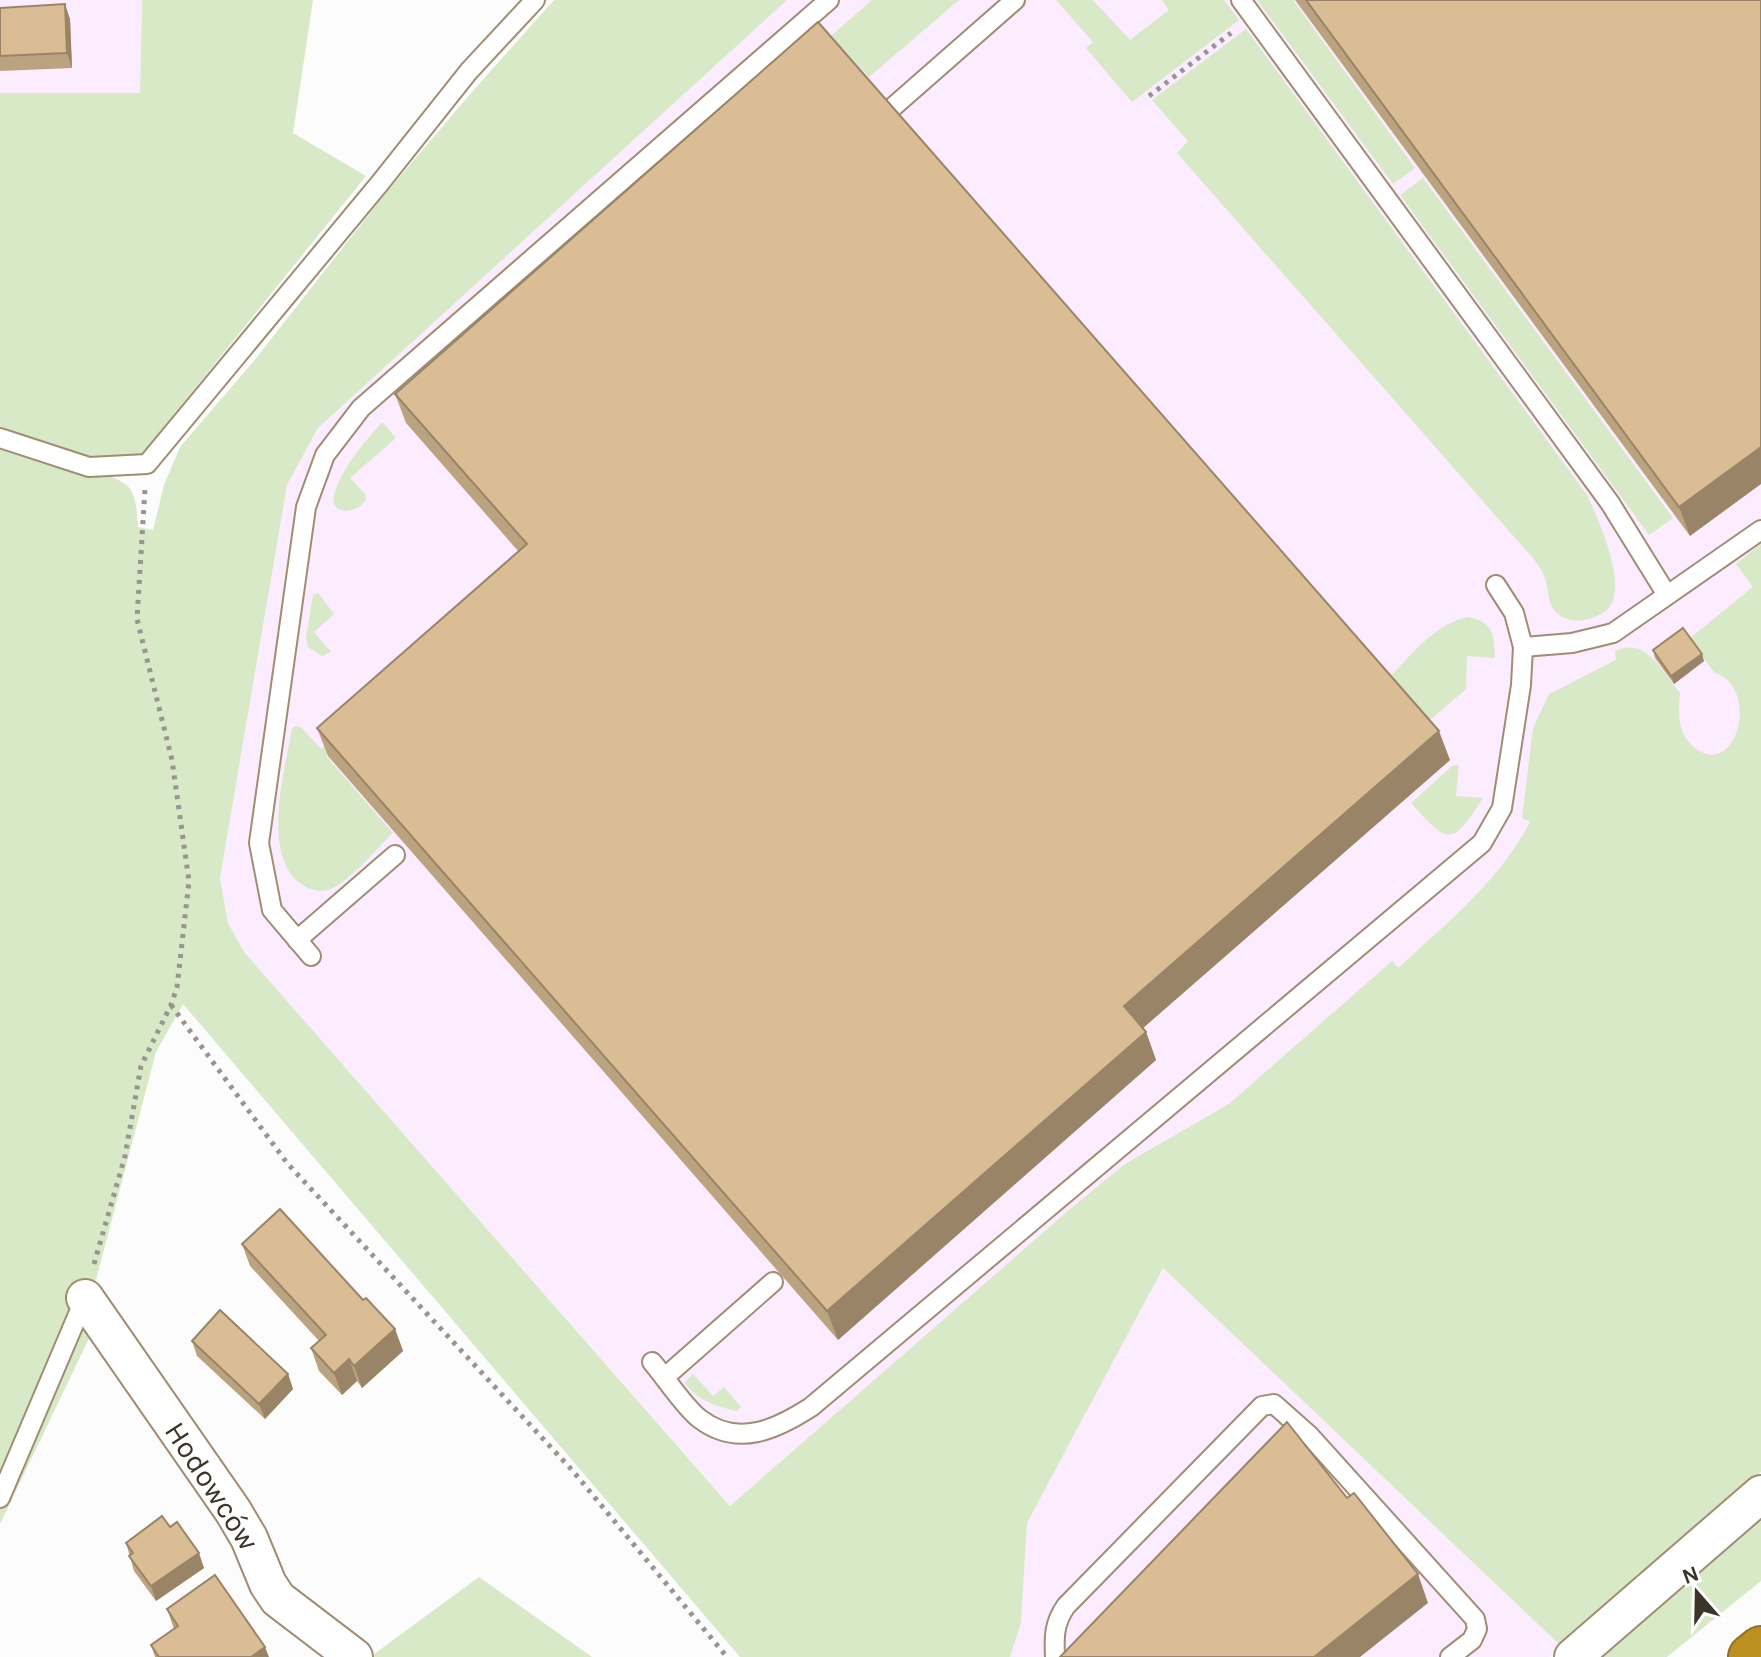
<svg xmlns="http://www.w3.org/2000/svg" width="1761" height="1657" viewBox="0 0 1761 1657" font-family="Karla,sans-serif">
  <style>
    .industrial { fill: #fbecff }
    .green { fill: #d7e9c7 }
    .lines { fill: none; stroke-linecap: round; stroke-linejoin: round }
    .service-casing { stroke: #a08d73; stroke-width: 22 }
    .minor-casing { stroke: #a08d73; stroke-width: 40 }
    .motorway-casing { stroke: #8f7022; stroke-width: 48 }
    .path { stroke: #98948f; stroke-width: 5; stroke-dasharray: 4 6; stroke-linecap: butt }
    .service { stroke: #fff; stroke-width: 18 }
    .minor { stroke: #fff; stroke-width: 36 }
    .motorway { stroke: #bb901e; stroke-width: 44 }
    .wall { fill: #bca380 }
    .shaded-wall { fill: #998468 }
    .building { fill: #dbbd95; stroke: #998468; stroke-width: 2 }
    .labels { text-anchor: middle; stroke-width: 6; stroke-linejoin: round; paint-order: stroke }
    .street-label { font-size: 30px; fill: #3c3429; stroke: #fff }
  </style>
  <rect width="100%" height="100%" fill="#fcfcfc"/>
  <!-- industrial -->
  <path class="industrial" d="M 0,0 L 142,0 L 140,93 L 0,93 Z
    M 787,0 L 1761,0 L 1761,972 L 1593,809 L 788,1571 L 244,952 L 228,923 L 220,878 L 287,485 L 318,428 Z
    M 1163,1268 L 1561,1646 L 1549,1657 L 1010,1657 L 1021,1623 L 1027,1523 Z"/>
  <!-- green -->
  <path class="green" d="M 142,0 L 313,0 L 293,133 L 366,176 L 141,455 L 91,467 C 129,487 135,478 138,527 L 153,530 L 164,485 L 180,447 L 253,362 L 385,194 L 472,92 L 554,0 L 787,0 L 318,428 L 287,485 L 220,878 L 228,923 L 244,952 L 730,1506 L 1069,1210 L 1125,1164 L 1229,1104 L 1392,961 L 1398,968 C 1446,924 1500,880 1530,822 L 1522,818 L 1533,728 L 1549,694 L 1616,660 L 1615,651 C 1648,636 1662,673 1680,693 C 1678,715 1677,734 1696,749 C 1737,778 1761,688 1714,672 L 1689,639 L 1753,587 L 1736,564 L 1761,544 L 1761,1472 L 1561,1646 L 1163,1268 L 1027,1523 L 1021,1623 L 1010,1657 L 740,1657 L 183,1004 L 156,1052 L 92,1295 L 95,1326 L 0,1524 L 0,93 L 140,93 Z
    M 872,0 L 959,0 L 869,77 L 831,36 Z
    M 1056,0 L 1093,0 L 1130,40 L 1169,10 L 1162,0 L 1224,0 L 1239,20 L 1132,102 L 1086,48 L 1093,42 Z
    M 1257,0 L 1293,0 L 1415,168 L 1393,184 Z
    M 1246,29 L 1587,495 C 1599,520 1624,577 1612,603 C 1608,611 1600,615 1592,618 C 1580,622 1566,622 1557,613 C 1547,604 1549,590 1545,578 C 1542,570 1537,563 1532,557 L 1177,153 L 1188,141 L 1152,100 Z
    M 1423,178 L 1673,518 L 1649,535 L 1400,195 Z
    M 382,422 L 396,438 L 350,478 L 365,494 L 366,500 C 355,516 327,515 335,492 C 344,465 364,443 382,422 Z
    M 522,573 L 528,580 L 326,756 L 393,833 C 377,848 348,884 328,890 C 320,892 311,890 304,886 C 259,858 285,771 292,728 L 296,726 L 302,728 L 321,749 Z
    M 318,593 L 334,614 L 314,632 L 331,652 L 322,656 L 308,647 L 306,638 L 313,595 Z
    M 1469,617 C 1494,623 1494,635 1495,658 L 1467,656 L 1466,689 L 1423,726 L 1385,682 C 1408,659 1435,622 1469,617 Z
    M 1459,765 L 1456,796 L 1483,798 C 1451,847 1449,845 1411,803 L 1452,766 Z
    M 693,1374 L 713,1396 L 724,1387 L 741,1407 L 737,1411 C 718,1407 699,1401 686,1385 L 685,1382 Z
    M 1761,1516 L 1761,1581 L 1667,1657 L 1597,1657 Z
    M 479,1577 L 592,1657 L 370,1657 Z"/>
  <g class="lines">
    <defs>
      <path id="service" d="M 1241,0 L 1610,503 L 1667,595
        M 893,107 L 1015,0
        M 0,438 L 89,467 L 147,464 L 380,183 L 469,71 L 535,0
        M 1523,647 L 1572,643 L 1613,633 L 1761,530
        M 297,940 L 395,855
        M 311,956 L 272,910 L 259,843 L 306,507 L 325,455 L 361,408 L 829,0
        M 652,1362 C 665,1377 685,1408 700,1419 C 738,1448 777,1429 811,1407 L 1482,843 L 1502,808 L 1521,685 L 1523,647 L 1514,613 L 1496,585
        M 665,1377 L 773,1282
        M 0,1498 L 85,1298
        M 1055,1657 C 1054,1637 1054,1623 1066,1606 L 1262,1406 L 1274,1404 L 1310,1436 L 1475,1619 L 1477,1629 L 1472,1640 L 1450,1657"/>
      <path id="minor" d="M 85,1298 L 233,1511 L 249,1538 L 268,1584 L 278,1599 L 354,1657
        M 1573,1657 L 1761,1494"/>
      <path id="motorway" d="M 1751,1657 L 1761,1649"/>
    </defs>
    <!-- service casing -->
    <use href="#service" class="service-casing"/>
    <!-- minor casing -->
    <use href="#minor" class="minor-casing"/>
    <!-- motorway casing -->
    <use href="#motorway" class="motorway-casing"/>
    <!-- path -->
    <path class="path" d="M 1149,96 L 1231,33
      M 171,1005 L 287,1163 L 572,1470 L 727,1657
      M 94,1264 L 125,1156 L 141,1066 L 171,1005 L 177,987 L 189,881 L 172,760 L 137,619 L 145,489"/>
    <!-- service -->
    <use href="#service" class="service"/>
    <!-- minor -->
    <use href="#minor" class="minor"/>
    <!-- motorway -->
    <use href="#motorway" class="motorway"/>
  </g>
  <!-- wall -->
  <path class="wall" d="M 1295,0 L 1761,0 L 1690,536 Z
    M 0,8 L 70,19 L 72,68 L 0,71 Z
    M 395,394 L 1450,760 L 1143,1028 L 1146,1032 L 1156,1060 L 838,1340 L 328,756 L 317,728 L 519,552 L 406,423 Z
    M 1653,650 L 1704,661 L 1674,684 L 1655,658 Z
    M 242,1244 L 363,1300 L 395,1329 L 403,1351 L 362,1388 L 357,1381 L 342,1395 L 319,1371 L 311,1348 L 319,1341 L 250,1266 Z
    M 192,1341 L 288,1374 L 293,1389 L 265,1419 L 197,1356 Z
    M 170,1527 L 204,1568 L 156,1601 L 134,1571 L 126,1543 Z
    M 167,1609 L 269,1657 L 155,1657 L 151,1645 L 174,1629 Z"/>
  <!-- shaded-wall -->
  <path class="shaded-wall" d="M 65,4 L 70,19 L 72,68 L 67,53 Z
    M 1761,447 L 1761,484 L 1690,536 L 1679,507 Z
    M 1702,654 L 1704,661 L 1674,684 L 1671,676 Z
    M 1439,731 L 1450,760 L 1135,1035 L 1124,1006 Z
    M 1146,1032 L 1156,1060 L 838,1340 L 827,1311 Z
    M 395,1329 L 403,1351 L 362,1388 L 354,1366 Z
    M 349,1359 L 357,1381 L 342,1395 L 334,1373 Z
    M 288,1374 L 293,1389 L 265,1419 L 259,1404 Z
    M 199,1553 L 204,1568 L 156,1601 L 151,1586 Z
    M 1418,1574 L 1428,1603 L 1360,1657 L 1314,1657 Z
    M 265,1647 L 269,1657 L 251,1657 Z"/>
  <!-- building -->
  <path class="building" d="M 1306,0 L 1761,0 L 1761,447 L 1679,507 Z
    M 65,4 L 67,53 L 0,56 L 0,8 Z
    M 818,22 L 1439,731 L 1124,1006 L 1146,1032 L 827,1311 L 317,728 L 527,544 L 395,394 Z
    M 1683,628 L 1702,654 L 1671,676 L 1653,650 Z
    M 280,1209 L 363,1300 L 366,1298 L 395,1329 L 354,1366 L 349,1359 L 334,1373 L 311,1348 L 326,1335 L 242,1244 Z
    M 220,1310 L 288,1374 L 259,1404 L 192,1341 Z
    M 1287,1422 L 1347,1498 L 1354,1493 L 1418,1574 L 1314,1657 L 1060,1657 Z
    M 162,1516 L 170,1527 L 177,1522 L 199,1553 L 151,1586 L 129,1556 L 133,1553 L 126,1543 Z
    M 215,1575 L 265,1647 L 251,1657 L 159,1657 L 151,1645 L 178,1626 L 167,1609 Z"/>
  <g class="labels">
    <!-- street labels -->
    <g class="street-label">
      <text transform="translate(212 1486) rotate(57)" y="10">Hodowców</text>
    </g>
  </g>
  <!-- north arrow -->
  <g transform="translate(1697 1593) rotate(340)" stroke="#ffffff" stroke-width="6" paint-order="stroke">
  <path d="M0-6L14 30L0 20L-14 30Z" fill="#3c3429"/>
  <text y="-12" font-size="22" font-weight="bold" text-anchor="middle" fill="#3c3429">N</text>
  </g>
</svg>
